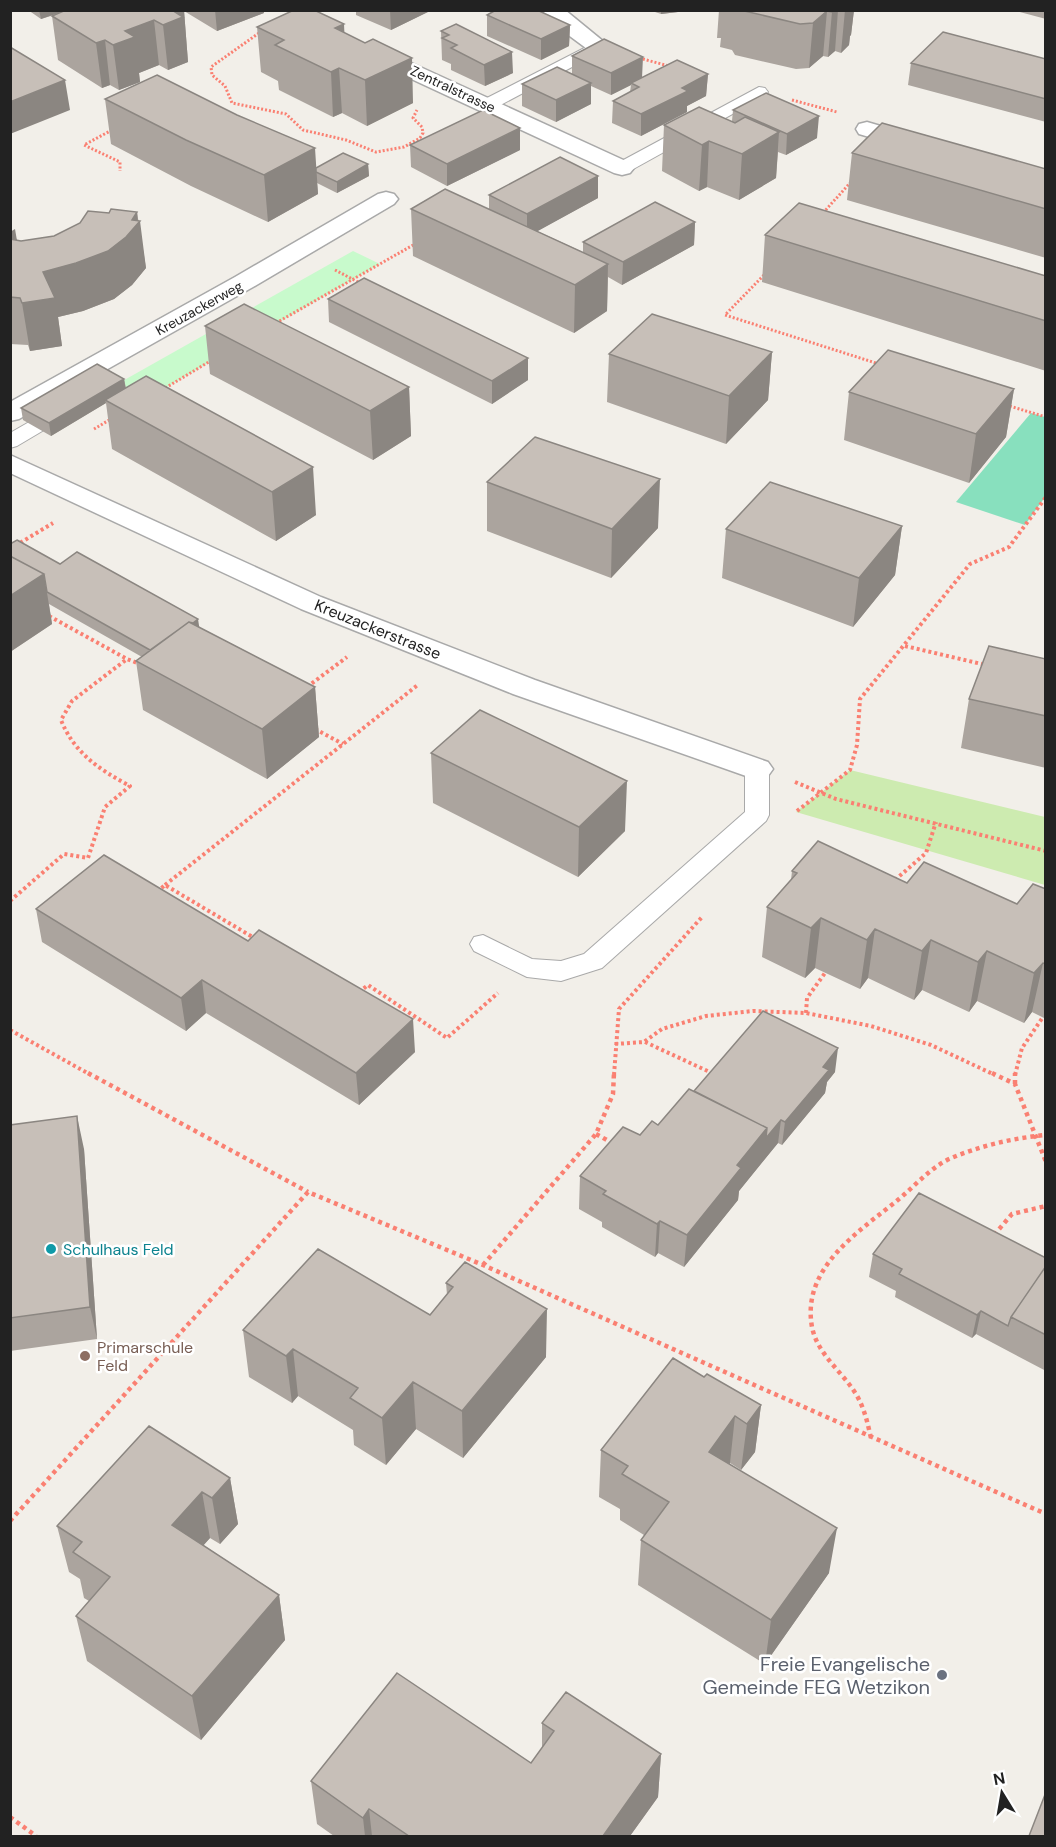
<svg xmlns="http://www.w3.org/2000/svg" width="1056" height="1847" viewBox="0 0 1056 1847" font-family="'DM Sans',sans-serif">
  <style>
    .grass { fill: #cdebb0 }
    .park { fill: #c8facc }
    .pitch { fill: #88e0be }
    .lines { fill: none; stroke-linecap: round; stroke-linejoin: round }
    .service-casing { stroke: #a9a9a9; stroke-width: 2 }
    .minor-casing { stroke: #a9a9a9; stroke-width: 3 }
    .path-far2 { stroke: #fa8072; stroke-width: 3; stroke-dasharray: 2 2; stroke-linecap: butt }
    .path-far1 { stroke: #fa8072; stroke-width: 4; stroke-dasharray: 3 3; stroke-linecap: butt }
    .path { stroke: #fa8072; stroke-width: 4.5; stroke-dasharray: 4 4; stroke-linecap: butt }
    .service { fill: #fff; fill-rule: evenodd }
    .minor { fill: #fff; fill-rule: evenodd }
    .wall { fill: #aba49e }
    .shaded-wall { fill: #8b8681 }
    .building { fill: #c7bfb8; stroke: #8b8681; stroke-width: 1.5 }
    .culture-dot { fill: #0f9aa8; stroke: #fff; stroke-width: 2 }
    .education-dot { fill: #8d6e63; stroke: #fff; stroke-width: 2 }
    .worship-dot { fill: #6b7280; stroke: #fff; stroke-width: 2 }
    .labels { text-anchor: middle; stroke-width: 5; stroke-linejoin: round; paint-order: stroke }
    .far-street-label { font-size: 14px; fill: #222; stroke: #fff }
    .street-label { font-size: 16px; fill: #222; stroke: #fff }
    .culture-label { font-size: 16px; fill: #0d838f; stroke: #fff; text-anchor: start }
    .education-label { font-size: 16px; fill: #785e54; stroke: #fff; text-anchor: start }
    .near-worship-label { font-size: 20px; fill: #5b616d; stroke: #fff; text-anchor: end }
  </style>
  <rect width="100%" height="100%" fill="#f2efe9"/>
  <!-- grass -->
  <path class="grass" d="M 850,770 L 1045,817 L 1045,885 L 796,812 Z"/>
  <!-- park -->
  <path class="park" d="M 353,251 L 380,264 L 146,399 L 119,383 Z"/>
  <!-- pitch -->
  <path class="pitch" d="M 1031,413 L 1045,417 L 1045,497 L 1025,525 L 956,502 Z"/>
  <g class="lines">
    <defs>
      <path id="service" d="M 598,41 L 604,42 L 606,46 L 604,50 L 493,109 L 481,109 L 478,105 L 481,101 Z
        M 759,87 L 765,88 L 768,92 L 765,96 L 628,172 L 616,172 L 613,168 L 616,164 Z
        M 64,404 L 71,406 L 74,410 L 71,414 L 17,446 L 10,448 L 10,433 L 57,406 Z
        M 757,761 L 765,763 L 769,769 L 769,815 L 766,821 L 602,968 L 561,981 L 527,977 L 474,951 L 470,944 L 474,937 L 483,935 L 532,959 L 561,961 L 584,954 L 745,812 L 745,769 L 749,763 Z"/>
      <path id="minor" d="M 543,10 L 565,10 L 609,46 L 606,51 L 598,53 L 590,51 L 548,20 Z
        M 372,45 L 630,163 L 634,168 L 630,173 L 622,175 L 614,173 L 364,57 L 361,52 L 364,47 Z
        M 867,122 L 925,139 L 929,144 L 925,149 L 917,151 L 859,134 L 856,129 L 859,124 Z
        M 386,192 L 394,194 L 398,199 L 394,204 L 253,287 L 19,419 L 10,421 L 10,402 L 235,277 L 378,194 Z
        M 10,455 L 321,597 L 535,680 L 768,762 L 773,769 L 768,776 L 757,779 L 746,776 L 513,694 L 301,609 L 10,473 Z"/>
    </defs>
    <!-- service casing -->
    <use href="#service" class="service-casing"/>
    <!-- minor casing -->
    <use href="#minor" class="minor-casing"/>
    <!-- path-far2 -->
    <path class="path-far2" d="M 259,33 L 211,67 L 212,75 L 225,86 L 232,103 L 286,114 L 303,130 L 346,140 L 376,152 L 404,147 L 420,138 L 423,133 L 422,127 L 413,118 L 417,110
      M 639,58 L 669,66
      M 792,100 L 837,112
      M 112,130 L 84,145 L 120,162 L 120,171
      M 823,213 L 850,183
      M 335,270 L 360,283
      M 764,275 L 725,315 L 879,364
      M 276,323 L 415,244
      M 162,390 L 212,360
      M 1006,405 L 1046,417
      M 94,429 L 111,419"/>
    <!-- path-far1 -->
    <path class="path-far1" d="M 10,549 L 53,523
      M 49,616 L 127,659
      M 905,646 L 986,665
      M 307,687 L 347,657
      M 315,729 L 343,744
      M 795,782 L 836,799 L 1046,851
      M 797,811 L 850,770 L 857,745 L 860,699 L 970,564 L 1009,547 L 1046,497
      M 895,880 L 926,853 L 936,822
      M 165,885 L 419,684
      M 157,892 L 165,885 L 256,939
      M 10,901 L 64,854 L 88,858 L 105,807 L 130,786 C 100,770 74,753 61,720 L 72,701 L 127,659 L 140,664
      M 359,992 L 368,985 L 447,1038 L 498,993
      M 806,1013 L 807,998 L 825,973
      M 10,1030 L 91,1075
      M 645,1042 L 714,1074
      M 615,1044 L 644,1042 L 662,1029 L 706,1016 L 753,1011 L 806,1013 L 871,1026 L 931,1045 L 995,1075
      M 614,1075 L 619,1009 L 702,917
      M 1015,1075 L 1022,1048 L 1043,1017"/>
    <!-- path -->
    <path class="path" d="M 88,1073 L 308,1192
      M 992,1073 L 1015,1084 L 1046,1162
      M 1015,1084 L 1015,1073
      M 596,1134 L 614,1144
      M 994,1235 L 1012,1214 L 1046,1206
      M 483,1265 L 596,1134 L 613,1094 L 614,1073
      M 871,1438 C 867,1421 864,1406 854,1391 C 840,1370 817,1353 812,1327 C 801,1267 860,1231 899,1199 C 916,1185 929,1169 949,1159 C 979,1146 1013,1138 1046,1135
      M 10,1521 L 308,1192 L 483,1265 L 1046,1514
      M 10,1817 L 36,1836"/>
    <!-- service -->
    <use href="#service" class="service"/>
    <!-- minor -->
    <use href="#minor" class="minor"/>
  </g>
  <!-- wall -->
  <path class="wall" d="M 28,10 L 263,10 L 264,13 L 217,31 L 184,11 L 188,62 L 168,70 L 159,65 L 139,73 L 140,82 L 119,90 L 110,85 L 102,88 L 58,60 L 52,16 L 57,14 L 41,19 Z
    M 356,10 L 432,10 L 391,30 L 356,15 Z
    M 649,10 L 680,10 L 678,12 L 661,14 Z
    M 719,10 L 854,10 L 851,35 L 850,36 L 849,45 L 841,53 L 835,51 L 828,57 L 823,56 L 809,68 L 796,69 L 735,55 L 732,50 L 720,47 L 721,38 L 717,38 Z
    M 1012,10 L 1046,10 L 1046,19 Z
    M 487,15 L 570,25 L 569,46 L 541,60 L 487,36 Z
    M 456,24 L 513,73 L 485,86 L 451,70 L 451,64 L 442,60 L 441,31 Z
    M 257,27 L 344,33 L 413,103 L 367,126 L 342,113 L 333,117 L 279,90 L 278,81 L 261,72 Z
    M 572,56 L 642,77 L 708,74 L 706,96 L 687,106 L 687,112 L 641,136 L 612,123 L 613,101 L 630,92 L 631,85 L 611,95 L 591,86 L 591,104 L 556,122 L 522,106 L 522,84 L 572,74 Z
    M 1046,59 L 1046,122 L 908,85 L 911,63 Z
    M 105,99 L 316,168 L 368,164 L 369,176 L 337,193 L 317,183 L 318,194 L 268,222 L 191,186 L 111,144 Z
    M 733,110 L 817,138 L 786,155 L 778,152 L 776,178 L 739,200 L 707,187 L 699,191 L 662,171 L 664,125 L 732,121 Z
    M 410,145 L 520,150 L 447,186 L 411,167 Z
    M 852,153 L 1046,169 L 1046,258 L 847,200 Z
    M 598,176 L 598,198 L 537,231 L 583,252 L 583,242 L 695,222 L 694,245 L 622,285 L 608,277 L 607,311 L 574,333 L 413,256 L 411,209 L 489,209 L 489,195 Z
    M 137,212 L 146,268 L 132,285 L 114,299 L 83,311 L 58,317 L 62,346 L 30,351 L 28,345 L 10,344 L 10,228 L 17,240 L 21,241 L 54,236 L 109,213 Z
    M 765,235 L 1046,276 L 1046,371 L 762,282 Z
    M 328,299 L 528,380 L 492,404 L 329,322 Z
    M 205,326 L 409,387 L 411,436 L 373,460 L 210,374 Z
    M 772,352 L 768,400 L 726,444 L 607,402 L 609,354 Z
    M 124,379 L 126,388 L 316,515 L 276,541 L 112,449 L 106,403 L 51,436 L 23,420 L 21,408 Z
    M 1014,389 L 1006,437 L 969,483 L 844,440 L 849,392 Z
    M 487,482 L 658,528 L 611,578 L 487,531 Z
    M 902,526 L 895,575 L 853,627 L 722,578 L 726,529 Z
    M 60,564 L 199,627 L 315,687 L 319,737 L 267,779 L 143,710 L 136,661 L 142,657 L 49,604 L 52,624 L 10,652 Z
    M 1046,659 L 1046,768 L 961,748 L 969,699 Z
    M 431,753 L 625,831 L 578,877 L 433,803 Z
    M 792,871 L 907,883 L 1017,904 L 1046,889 L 1046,1019 L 1032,1012 L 1024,1023 L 977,1001 L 969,1012 L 922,990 L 914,1000 L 868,978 L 860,989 L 815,968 L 805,978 L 762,957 L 767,907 L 791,880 Z
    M 36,909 L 415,1052 L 359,1105 L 206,1013 L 186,1031 L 42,942 Z
    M 835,1072 L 827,1082 L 825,1093 L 782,1145 L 778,1143 L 763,1161 L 739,1191 L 738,1200 L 684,1267 L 658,1253 L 655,1257 L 602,1227 L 602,1222 L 579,1209 L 580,1176 L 640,1135 L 658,1125 L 694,1091 Z
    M 10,1125 L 84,1149 L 97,1339 L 10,1351 Z
    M 873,1254 L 1046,1258 L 1046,1371 L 976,1334 L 972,1338 L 895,1297 L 896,1291 L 869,1277 Z
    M 465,1262 L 546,1357 L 463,1458 L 416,1429 L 386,1465 L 354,1445 L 353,1430 L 298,1396 L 292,1403 L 249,1377 L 243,1330 L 430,1315 L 447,1295 L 446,1283 Z
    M 761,1405 L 755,1452 L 741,1470 L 730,1463 L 730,1464 L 829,1573 L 765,1664 L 638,1585 L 641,1540 L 644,1535 L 620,1520 L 620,1509 L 599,1497 L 601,1450 Z
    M 230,1478 L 238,1524 L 220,1544 L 210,1538 L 203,1545 L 279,1595 L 285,1640 L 201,1740 L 87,1661 L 76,1616 L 89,1601 L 84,1598 L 80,1579 L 69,1572 L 57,1526 Z
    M 542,1723 L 661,1754 L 658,1797 L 630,1836 L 334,1836 L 317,1824 L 311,1781 L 531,1763 L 542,1748 Z"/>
  <!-- shaded-wall -->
  <path class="shaded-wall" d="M 39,10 L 67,10 L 41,19 Z
    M 170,10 L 184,10 L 188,62 L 168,70 L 163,25 Z
    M 215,10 L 263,10 L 264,13 L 217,31 Z
    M 390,10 L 432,10 L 391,30 Z
    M 661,10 L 680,10 L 678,12 L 661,14 Z
    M 834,10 L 838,10 L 835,51 L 828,57 L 832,12 Z
    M 845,10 L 854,10 L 851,35 L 850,36 L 849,45 L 841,53 Z
    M 827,11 L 823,56 L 809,68 L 813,23 Z
    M 154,20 L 159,65 L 139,73 L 140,82 L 119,90 L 113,45 L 125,31 Z
    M 344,24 L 346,69 L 339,68 L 342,113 L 333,117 L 331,72 L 335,28 Z
    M 570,25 L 569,46 L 541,60 L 541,39 Z
    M 105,40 L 110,85 L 102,88 L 96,43 Z
    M 512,52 L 513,73 L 485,86 L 484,65 Z
    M 643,57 L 642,78 L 631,83 L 631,85 L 611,95 L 611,73 Z
    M 412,58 L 413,103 L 367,126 L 365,80 Z
    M 708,74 L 706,96 L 687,106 L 687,112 L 641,136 L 641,114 L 682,88 Z
    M 65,80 L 70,110 L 10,134 L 10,102 Z
    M 591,83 L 591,104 L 556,122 L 556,100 Z
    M 819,116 L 817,138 L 786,155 L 787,134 Z
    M 520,128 L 520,150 L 447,186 L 447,164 Z
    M 779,132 L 776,178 L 739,200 L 742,154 Z
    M 709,141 L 707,187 L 699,191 L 702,145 Z
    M 315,148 L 318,194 L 268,222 L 264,175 Z
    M 368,164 L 369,176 L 337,193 L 337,182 Z
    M 598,176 L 598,198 L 527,237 L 527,214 Z
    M 137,212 L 138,223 L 140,221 L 146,268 L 132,285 L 114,299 L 83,311 L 58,317 L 62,346 L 30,351 L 22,303 L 43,272 L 132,220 Z
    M 695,222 L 694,245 L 622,285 L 623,262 Z
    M 15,229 L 23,276 L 10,276 L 10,232 Z
    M 608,264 L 607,311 L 574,333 L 575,285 Z
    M 772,352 L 768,400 L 726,444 L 729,396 Z
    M 528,358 L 528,380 L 492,404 L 492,381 Z
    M 124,379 L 126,391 L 105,400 L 106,403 L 51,436 L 49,423 Z
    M 409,387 L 411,436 L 373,460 L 370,411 Z
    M 1014,389 L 1006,437 L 969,483 L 976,434 Z
    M 313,467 L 316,515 L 276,541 L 272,492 Z
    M 660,479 L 658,528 L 611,578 L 612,529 Z
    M 902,526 L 895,575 L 853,627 L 859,578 Z
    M 44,574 L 52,624 L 10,652 L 10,596 Z
    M 198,619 L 200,632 L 152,652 Z
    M 315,687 L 319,737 L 267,779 L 262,729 Z
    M 627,781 L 625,831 L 578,877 L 579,827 Z
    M 821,918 L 815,968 L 805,978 L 811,928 Z
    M 875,929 L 868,978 L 860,989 L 867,940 Z
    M 931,940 L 922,990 L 914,1000 L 922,951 Z
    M 987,951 L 977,1001 L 969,1012 L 978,962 Z
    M 1043,963 L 1032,1012 L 1024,1023 L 1034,973 Z
    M 202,980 L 206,1013 L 186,1031 L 181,998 Z
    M 413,1019 L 415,1052 L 359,1105 L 356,1073 Z
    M 838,1048 L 835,1072 L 827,1082 L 825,1093 L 782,1145 L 785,1122 L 823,1067 Z
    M 77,1116 L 84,1149 L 97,1339 L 90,1307 Z
    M 781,1120 L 778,1143 L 739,1191 L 738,1200 L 684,1267 L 687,1235 L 737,1165 L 767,1128 Z
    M 660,1221 L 658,1253 L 655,1257 L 657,1224 Z
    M 547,1309 L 546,1357 L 463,1458 L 462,1411 Z
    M 981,1311 L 976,1334 L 972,1338 L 977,1315 Z
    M 293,1349 L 298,1396 L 292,1403 L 286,1356 Z
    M 413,1382 L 416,1429 L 386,1465 L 382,1418 Z
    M 761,1405 L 755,1452 L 741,1470 L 747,1424 Z
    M 735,1416 L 730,1463 L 704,1498 L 709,1452 Z
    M 230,1478 L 238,1524 L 220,1544 L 212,1498 Z
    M 202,1492 L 210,1538 L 181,1571 L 172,1525 Z
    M 837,1528 L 829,1573 L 765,1664 L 771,1620 Z
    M 279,1595 L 285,1640 L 201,1740 L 192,1696 Z
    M 661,1754 L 658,1797 L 630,1836 L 603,1836 Z
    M 369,1809 L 372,1836 L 365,1836 L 363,1818 Z"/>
  <!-- building -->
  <path class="building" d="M 66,10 L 172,10 L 183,17 L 163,25 L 154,20 L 125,31 L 135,37 L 113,45 L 105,40 L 96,43 L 52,16 Z
    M 294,10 L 314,10 L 344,24 L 335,28 L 365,43 L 373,39 L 412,58 L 365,80 L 339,68 L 331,72 L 275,45 L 284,40 L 257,27 Z
    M 496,10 L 537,10 L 570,25 L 541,39 L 487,15 Z
    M 740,10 L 834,10 L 832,12 L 827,11 L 813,23 L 800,24 Z
    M 456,24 L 512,52 L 484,65 L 451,48 L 457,45 L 442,38 L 449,35 L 441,31 Z
    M 943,32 L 1046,59 L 1046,99 L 911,63 Z
    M 604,39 L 643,57 L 611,73 L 572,56 Z
    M 10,47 L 65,80 L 10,102 Z
    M 677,60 L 708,74 L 682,88 L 688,91 L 641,114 L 613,101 L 639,87 L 631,83 Z
    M 557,67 L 591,83 L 556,100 L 522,84 Z
    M 157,75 L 237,115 L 315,148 L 264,175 L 186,140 L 105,99 Z
    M 766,93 L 819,116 L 787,134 L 733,110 Z
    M 699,107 L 735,123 L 745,117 L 779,132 L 742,154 L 709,141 L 702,145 L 664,125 Z
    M 483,110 L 520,128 L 447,164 L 410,145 Z
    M 882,123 L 1046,169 L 1046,209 L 852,153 Z
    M 343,153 L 368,164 L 337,182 L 316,172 L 316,168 Z
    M 560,157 L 598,176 L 527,214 L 489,195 Z
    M 445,189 L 608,264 L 575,285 L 411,209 Z
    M 655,202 L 695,222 L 623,262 L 583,242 Z
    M 799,203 L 1046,276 L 1046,321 L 765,235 Z
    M 111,209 L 137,212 L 132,220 L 140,221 L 126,237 L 108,251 L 76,263 L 43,272 L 55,298 L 22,303 L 20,298 L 10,297 L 10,239 L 21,241 L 54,236 L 80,223 L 88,211 L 109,213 Z
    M 364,278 L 528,358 L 492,381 L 328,299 Z
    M 244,304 L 409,387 L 370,411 L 205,326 Z
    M 652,314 L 772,352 L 729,396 L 609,354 Z
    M 888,350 L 1014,389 L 976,434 L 849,392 Z
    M 97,364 L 124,379 L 49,423 L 21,408 Z
    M 146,376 L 313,467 L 272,492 L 105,400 Z
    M 535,437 L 660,479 L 612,529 L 487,482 Z
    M 770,482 L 902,526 L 859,578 L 726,529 Z
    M 17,540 L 60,564 L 77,552 L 198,619 L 193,623 L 189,622 L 150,650 L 47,592 L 44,574 L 10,556 L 10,544 Z
    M 10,556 L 44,574 L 10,596 Z
    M 189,622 L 315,687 L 262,729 L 136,661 Z
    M 989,646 L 1046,659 L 1046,716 L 969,699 Z
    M 480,710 L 627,781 L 579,827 L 431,753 Z
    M 818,841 L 907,883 L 924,862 L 1017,904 L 1033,884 L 1046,889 L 1046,964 L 1043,963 L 1034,973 L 987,951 L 978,962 L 931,940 L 922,951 L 875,929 L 867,940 L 821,918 L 811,928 L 767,907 L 797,873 L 792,871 Z
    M 104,855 L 248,941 L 259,930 L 413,1019 L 356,1073 L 202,980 L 181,998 L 36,909 Z
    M 763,1011 L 838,1048 L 823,1067 L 829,1070 L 785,1122 L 781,1120 L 766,1138 L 767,1128 L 694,1091 Z
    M 689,1089 L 767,1128 L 737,1165 L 741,1168 L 687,1235 L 660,1221 L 657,1224 L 603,1194 L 606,1191 L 580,1176 L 623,1127 L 640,1135 L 652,1121 L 658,1125 Z
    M 77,1116 L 90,1307 L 10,1318 L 10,1125 Z
    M 919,1193 L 1046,1258 L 1046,1266 L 1011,1317 L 1008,1326 L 981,1311 L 977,1315 L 899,1274 L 902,1269 L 873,1254 Z
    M 318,1249 L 430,1315 L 453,1287 L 446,1283 L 465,1262 L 547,1309 L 462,1411 L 413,1382 L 382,1418 L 350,1398 L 358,1388 L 293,1349 L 286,1356 L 243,1330 Z
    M 1046,1266 L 1046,1335 L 1011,1317 Z
    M 673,1358 L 704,1377 L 707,1374 L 761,1405 L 747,1424 L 735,1416 L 709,1452 L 837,1528 L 771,1620 L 641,1540 L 669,1502 L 622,1474 L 628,1466 L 601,1450 Z
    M 149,1426 L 230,1478 L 212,1498 L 202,1492 L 172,1525 L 279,1595 L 192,1696 L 76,1616 L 110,1577 L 73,1552 L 82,1542 L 57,1526 Z
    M 397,1673 L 531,1763 L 554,1731 L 542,1723 L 566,1692 L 661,1754 L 603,1836 L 409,1836 L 369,1809 L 363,1818 L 311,1781 Z
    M 1046,1792 L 1046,1836 L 1029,1836 Z"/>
  <!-- markers -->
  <circle class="culture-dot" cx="51" cy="1249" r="6"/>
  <circle class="education-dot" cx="85" cy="1356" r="6"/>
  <circle class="worship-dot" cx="942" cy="1675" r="6"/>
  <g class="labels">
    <!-- far-street labels -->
    <g class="far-street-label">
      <text transform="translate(453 89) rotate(25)" y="5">Zentralstrasse</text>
      <text transform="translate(199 308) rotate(-29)" y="5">Kreuzackerweg</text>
    </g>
    <!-- street labels -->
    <g class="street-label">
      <text transform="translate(378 629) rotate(22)" y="6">Kreuzackerstrasse</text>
    </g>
    <!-- culture labels -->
    <g class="culture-label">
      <text x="63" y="1255">Schulhaus Feld</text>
    </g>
    <!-- education labels -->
    <g class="education-label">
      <text x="97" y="1353">Primarschule<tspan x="97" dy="18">Feld</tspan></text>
    </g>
    <!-- near-worship labels -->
    <g class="near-worship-label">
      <text x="930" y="1671">Freie Evangelische<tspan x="930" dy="23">Gemeinde FEG Wetzikon</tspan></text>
    </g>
  </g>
  <!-- border -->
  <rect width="1056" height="1847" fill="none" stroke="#222222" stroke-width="24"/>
  <!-- north arrow -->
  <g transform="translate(1002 1793) rotate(349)" stroke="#ffffff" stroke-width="4.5" paint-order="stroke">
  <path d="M0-4.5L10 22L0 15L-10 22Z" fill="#222222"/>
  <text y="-9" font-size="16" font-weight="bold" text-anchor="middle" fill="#222222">N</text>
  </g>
</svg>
